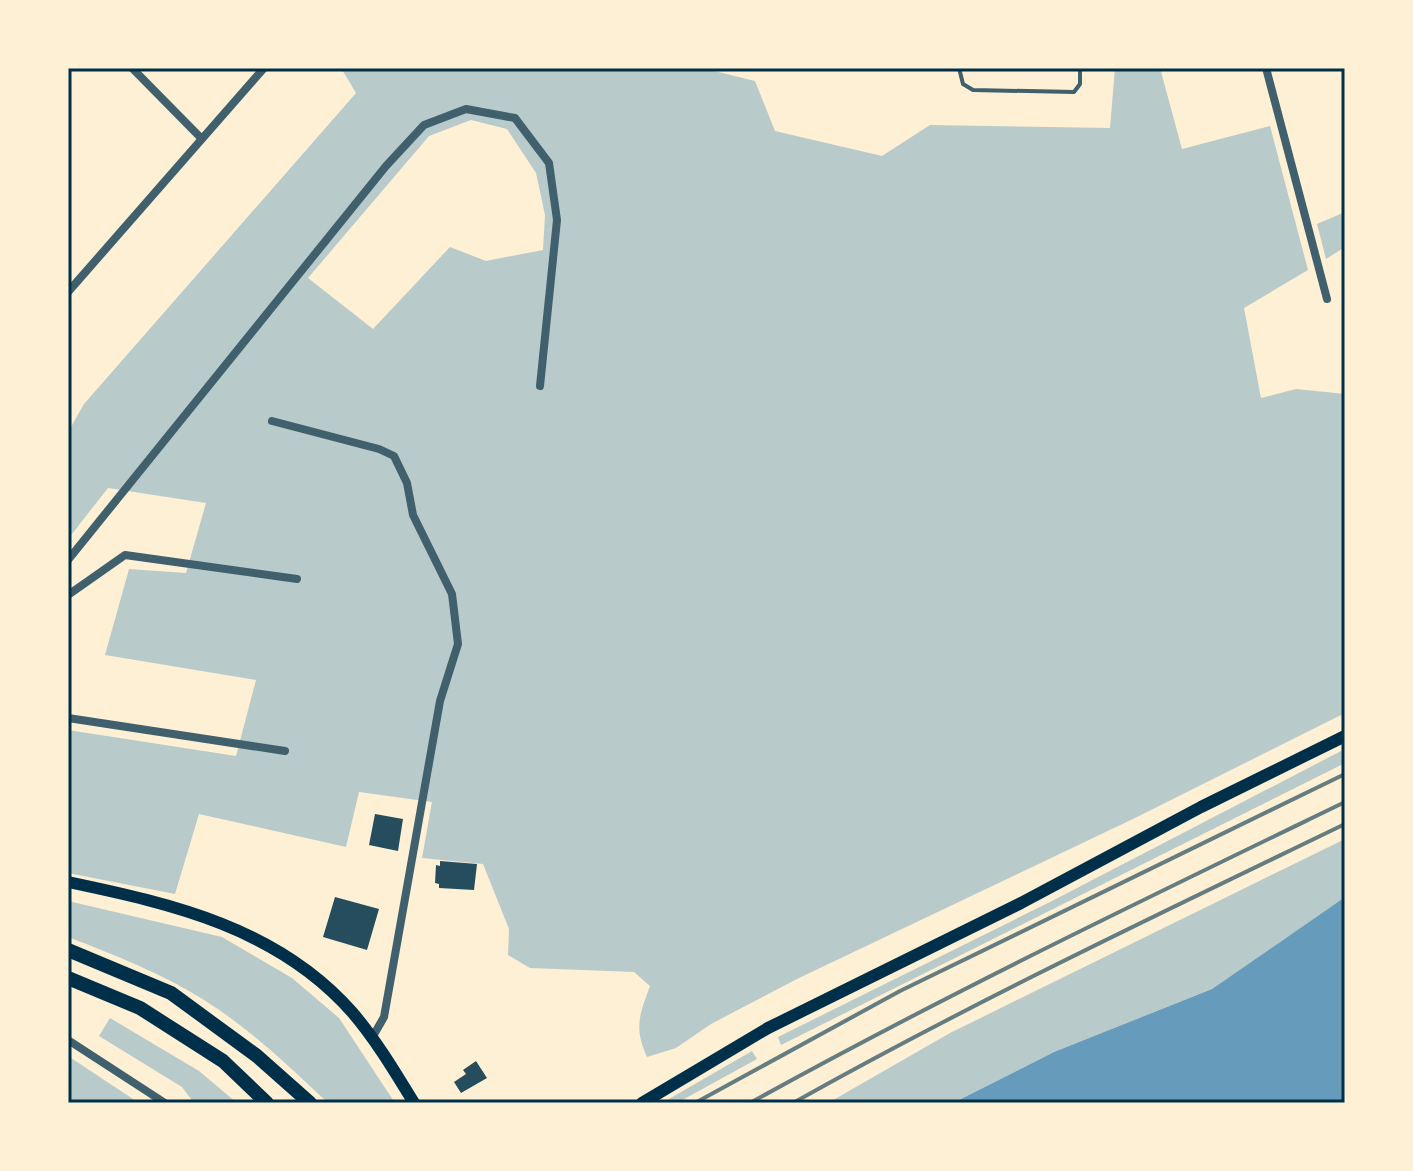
<svg xmlns="http://www.w3.org/2000/svg" width="1413" height="1171" viewBox="0 0 1413 1171" font-family="Montserrat,sans-serif">
  <style>
    .green { fill: #b9caca; fill-rule: evenodd }
    .water { fill: #669bbc }
    .building { fill: #264d5e }
    .lines { fill: none; stroke-linecap: round; stroke-linejoin: round }
    .service { stroke: #3f606c; stroke-width: 4 }
    .minor { stroke: #3f606c; stroke-width: 8 }
    .secondary { stroke: #003049; stroke-width: 12 }
    .primary { stroke: #003049; stroke-width: 14 }
    .rail { stroke: #657d81; stroke-width: 4 }
    .neatline { fill: none; stroke: #003049; stroke-width: 3 }
  </style>
  <rect width="100%" height="100%" fill="#fdf0d5"/>
  <!-- green -->
  <path class="green" d="M 341,68 L 702,68 L 755,81 L 775,131 L 882,156 L 930,125 L 1110,128 L 1115,68 L 1160,68 L 1182,149 L 1270,126 L 1308,270 L 1244,308 L 1261,398 L 1296,389 L 1345,394 L 1345,713 L 1137,817 L 799,978 L 711,1024 L 676,1048 L 647,1057 C 634,1028 639,1016 650,986 L 634,972 L 530,968 L 508,955 L 509,929 L 483,864 L 422,858 L 432,802 L 359,792 L 346,847 L 199,814 L 175,894 L 68,873 L 68,730 L 236,756 L 256,680 L 105,655 L 129,569 L 186,573 L 206,503 L 108,488 L 68,539 L 68,432 L 84,404 L 356,93 ZM 471,120 L 507,129 L 536,173 L 545,215 L 543,250 L 486,261 L 450,247 L 373,329 L 308,278 L 429,136 Z
    M 1345,212 L 1345,247 L 1326,259 L 1317,224 Z
    M 1345,749 L 1345,763 L 781,1045 L 778,1037 L 1052,901 Z
    M 1345,839 L 1345,897 L 1212,989 L 1054,1052 L 953,1103 L 828,1103 L 950,1033 Z
    M 68,901 L 222,937 L 292,978 L 339,1018 L 395,1103 L 328,1103 C 289,1066 249,1028 204,1000 C 161,973 115,955 68,937 Z
    M 110,1018 L 199,1071 L 237,1103 L 194,1103 L 182,1087 L 99,1036 Z
    M 752,1051 L 757,1059 L 677,1103 L 662,1103 Z
    M 68,1056 L 139,1103 L 68,1103 Z"/>
  <!-- water -->
  <path class="water" d="M 1345,897 L 1345,1103 L 953,1103 L 1054,1052 L 1212,989 Z"/>
  <!-- building -->
  <path class="building" d="M 375,814 L 403,819 L 398,851 L 369,845 Z
    M 440,861 L 477,864 L 474,890 L 439,888 L 439,884 L 435,883 L 436,865 L 440,866 Z
    M 335,897 L 379,909 L 367,950 L 323,937 Z
    M 476,1061 L 487,1078 L 461,1093 L 454,1082 L 466,1074 L 463,1070 Z"/>
  <g class="lines">
    <!-- service -->
    <path class="service" d="M 959,68 L 963,84 L 973,90 L 1074,92 L 1080,84 L 1080,68"/>
    <!-- minor -->
    <path class="minor" d="M 132,68 L 202,139
      M 1266,68 L 1327,299
      M 68,292 L 264,68
      M 272,421 L 379,449 L 394,456 L 407,483 L 413,515 L 452,594 L 458,644 L 440,701 L 384,1017 L 372,1038
      M 68,560 L 386,166 L 424,125 L 466,109 L 515,118 L 549,163 L 557,220 L 540,386
      M 68,595 L 125,555 L 297,579
      M 68,718 L 285,751
      M 68,1040 L 165,1103"/>
    <!-- secondary -->
    <path class="secondary" d="M 68,882 C 173,904 278,928 352,1012 C 376,1040 395,1072 414,1103
      M 642,1103 L 768,1028 L 1021,903 L 1201,807 L 1345,736"/>
    <!-- primary -->
    <path class="primary" d="M 68,950 L 171,993 L 257,1056 L 310,1103
      M 68,978 L 140,1008 L 223,1061 L 267,1103"/>
    <!-- rail -->
    <path class="rail" d="M 695,1103 L 900,991 L 1345,774
      M 750,1103 C 945,995 1145,899 1345,802
      M 793,1103 C 973,1002 1159,914 1345,824"/>
  </g>
  <!-- border -->
  <rect width="1413" height="1171" fill="none" stroke="#fdf0d5" stroke-width="140"/>
  <rect x="70" y="70" width="1273" height="1031" class="neatline"/>
</svg>
